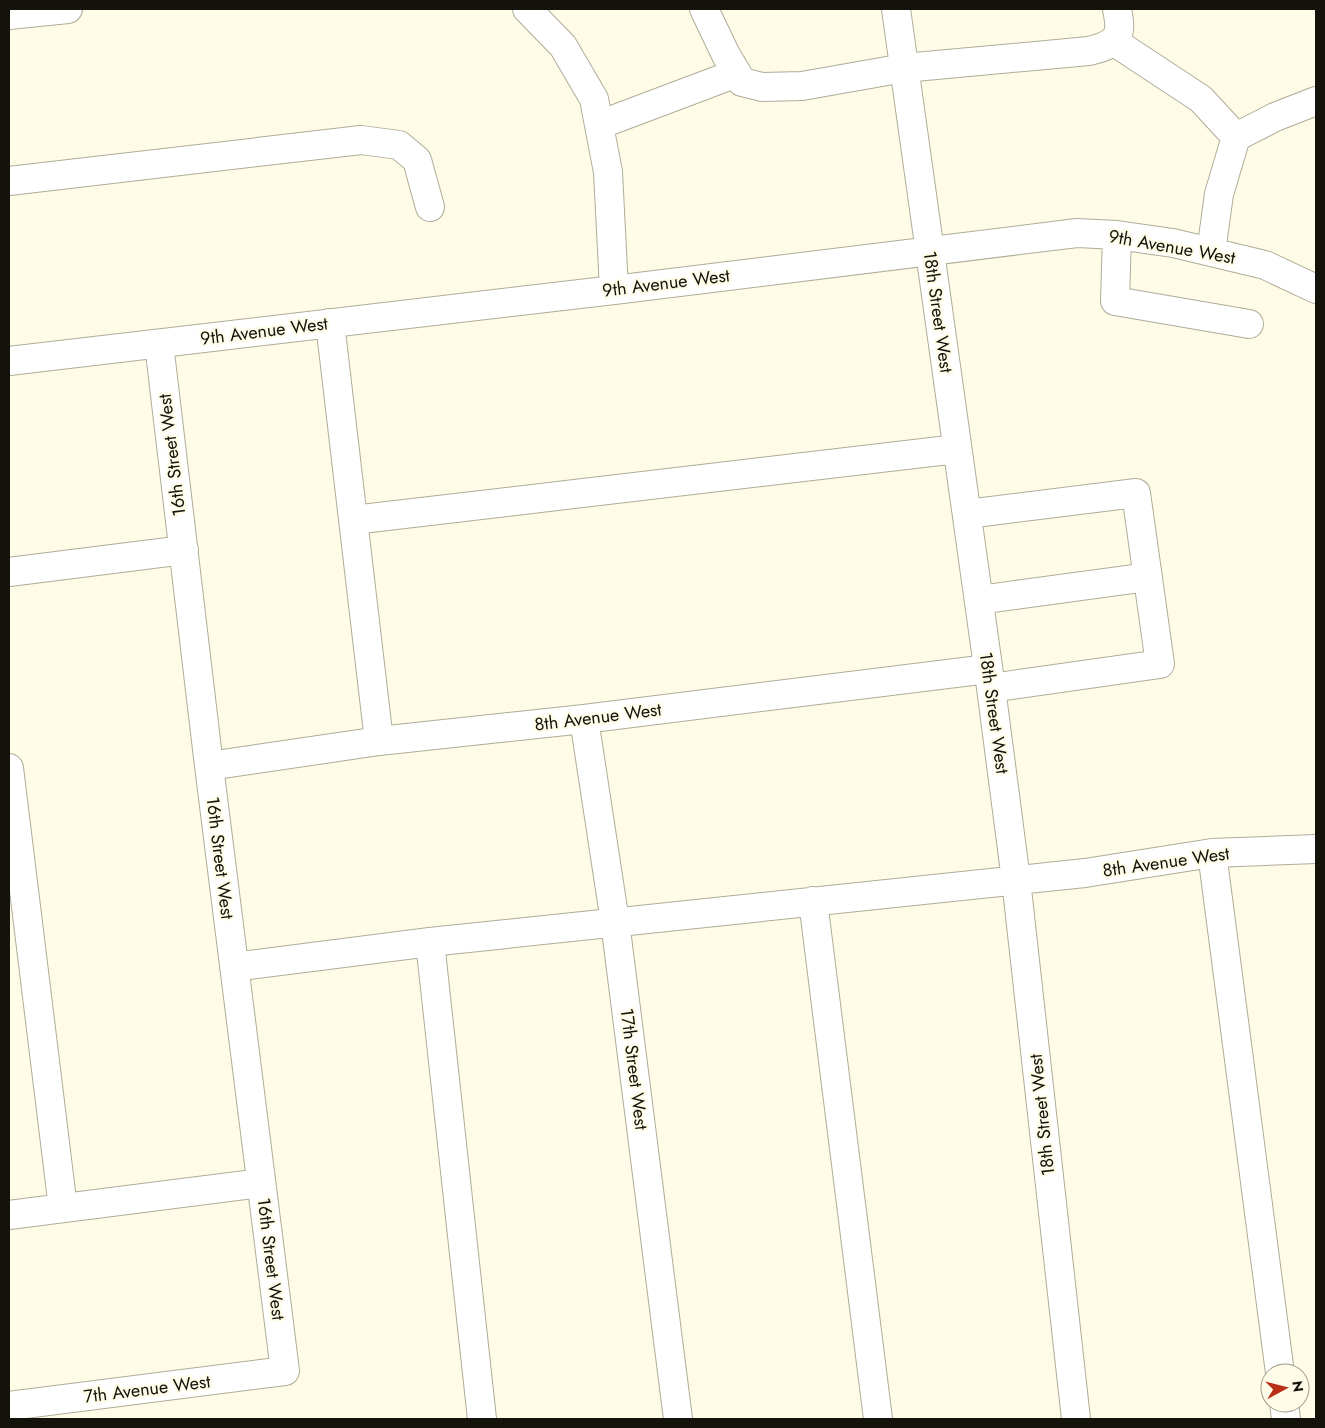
<svg xmlns="http://www.w3.org/2000/svg" width="1325" height="1428" viewBox="0 0 1325 1428" font-family="Jost,sans-serif">
  <style>
    .lines { fill: none; stroke-linecap: round; stroke-linejoin: round }
    .minor-casing { stroke: #afac99; stroke-width: 30 }
    .minor { stroke: #fff; stroke-width: 28 }
    .labels { text-anchor: middle; stroke-width: 4.5; stroke-linejoin: round; paint-order: stroke }
    .street-label { font-size: 18px; fill: #13120b; stroke: #fefbe6 }
  </style>
  <rect width="100%" height="100%" fill="#fefbe6"/>
  <g class="lines">
    <defs>
      <path id="minor" d="M 527,9 L 563,46 L 594,99 L 608,172 L 614,290
        M 704,9 L 726,55 L 742,82 L 762,87 L 802,86 L 904,68 L 1089,51 C 1101,48 1118,44 1119,29 C 1120,23 1118,15 1117,9
        M 896,9 L 991,688 L 1016,880 L 1076,1419
        M 9,15 L 68,9
        M 1113,41 L 1201,99 L 1236,137
        M 599,125 L 737,73
        M 9,181 L 361,140 L 399,145 L 417,160 L 430,207
        M 1117,235 L 1115,301 L 1249,324
        M 1211,252 L 1219,194 L 1236,137 L 1275,117 L 1316,101
        M 330,323 L 379,741
        M 9,361 L 614,290 L 1077,233 L 1117,235 L 1173,243 L 1265,265 L 1316,289
        M 967,514 L 1136,493 L 1160,664 L 991,688
        M 353,520 L 957,449
        M 9,572 L 184,550
        M 979,600 L 1148,577
        M 584,719 L 615,922 L 678,1419
        M 209,766 L 379,741 L 584,719 L 988,669
        M 9,768 L 63,1208
        M 1212,853 L 1280,1373
        M 813,901 L 878,1419
        M 430,942 L 482,1419
        M 234,967 L 430,942 L 1085,873 L 1212,853 L 1316,849
        M 9,1215 L 261,1183
        M 1284,1403 L 1286,1419
        M 9,1406 L 285,1371 L 209,766 L 159,344"/>
    </defs>
    <!-- minor casing -->
    <use href="#minor" class="minor-casing"/>
    <!-- minor -->
    <use href="#minor" class="minor"/>
  </g>
  <g class="labels">
    <!-- street labels -->
    <g class="street-label">
      <text transform="translate(1172 247) rotate(10)" y="6">9th Avenue West</text>
      <text transform="translate(666 283) rotate(-7)" y="6">9th Avenue West</text>
      <text transform="translate(938 312) rotate(82)" y="6">18th Street West</text>
      <text transform="translate(264 331) rotate(-7)" y="6">9th Avenue West</text>
      <text transform="translate(172 455) rotate(-97)" y="6">16th Street West</text>
      <text transform="translate(994 713) rotate(82)" y="6">18th Street West</text>
      <text transform="translate(598 717) rotate(-7)" y="6">8th Avenue West</text>
      <text transform="translate(220 858) rotate(83)" y="6">16th Street West</text>
      <text transform="translate(1166 862) rotate(-8)" y="6">8th Avenue West</text>
      <text transform="translate(634 1069) rotate(83)" y="6">17th Street West</text>
      <text transform="translate(1042 1115) rotate(-96)" y="6">18th Street West</text>
      <text transform="translate(271 1259) rotate(83)" y="6">16th Street West</text>
      <text transform="translate(147 1389) rotate(-7)" y="6">7th Avenue West</text>
    </g>
  </g>
  <!-- border -->
  <rect width="1325" height="1428" fill="none" stroke="#13120b" stroke-width="20"/>
  <!-- north arrow -->
  <g transform="translate(1285 1388) rotate(83)"><circle r="24" fill="#fefbe6" stroke="#a09e8e"/>
  <path d="M0-4L9 19L0 12L-9 19Z" fill="#ba2f18"/>
  <text y="-8" font-size="14" font-weight="bold" text-anchor="middle" fill="#13120b">N</text>
  </g>
</svg>
